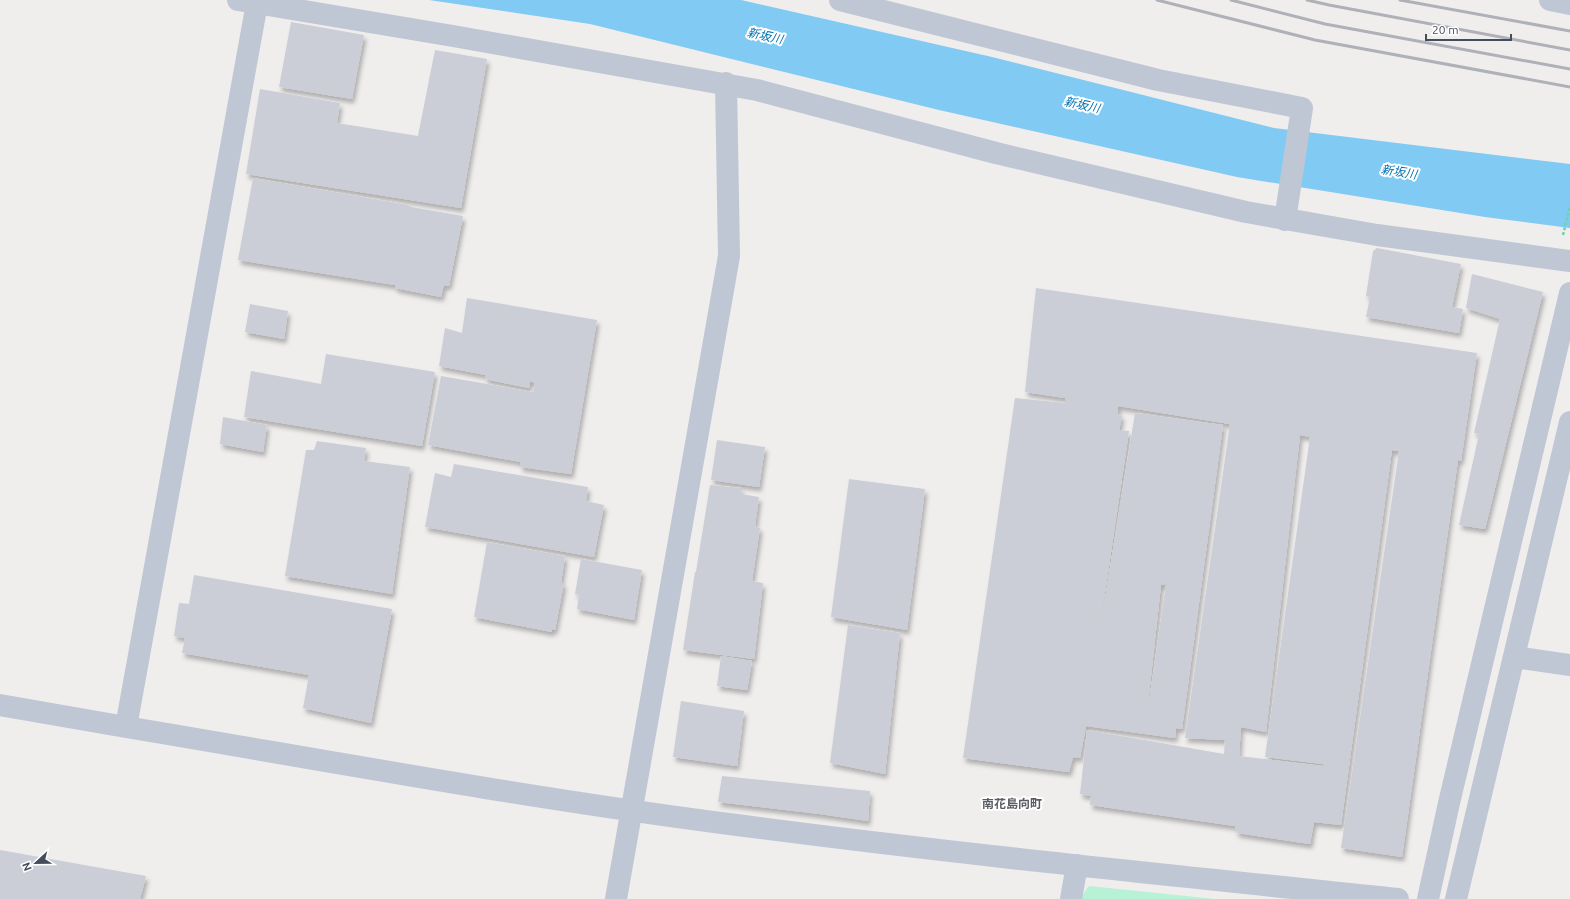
<svg xmlns="http://www.w3.org/2000/svg" width="1570" height="899" viewBox="0 0 1570 899" font-family="Ubuntu,'Noto Sans JP',sans-serif">
  <style>
    .green { fill: #b7f2d6 }
    .water { fill: #80caf3 }
    .building { fill: #cbced6; fill-rule: evenodd; filter: url(#shadow) }
    .lines { fill: none; stroke-linecap: round; stroke-linejoin: round }
    .path { stroke: #6cd3af; stroke-width: 2.5; stroke-dasharray: 3 2; stroke-linecap: butt }
    .minor { stroke: #bfc7d4; stroke-width: 22 }
    .rail { stroke: #afb1b8; stroke-width: 3 }
    .labels { text-anchor: middle; stroke-width: 4; stroke-linejoin: round; paint-order: stroke }
    .water-label { font-size: 12px; font-style: italic; fill: #0073b3; stroke: #fff }
    .neighbourhood-label { font-size: 12px; font-weight: bold; fill: #595c63; stroke: #fff }
  </style>
  <defs>
    <filter id="shadow"><feDropShadow dx="2.5" dy="4.5" stdDeviation="2" flood-color="#0004"/></filter>
  </defs>
  <rect width="100%" height="100%" fill="#f0eded"/>
  <!-- green -->
  <path class="green" d="M 1089,886 L 1215,899 L 1080,899 Z"/>
  <!-- water -->
  <path class="water" d="M 429,0 L 741,0 L 992,57 L 1274,128 L 1570,164 L 1570,228 L 1485,217 L 1237,177 L 939,110 L 590,24 Z"/>
  <!-- building -->
  <path class="building" d="M 291,22 L 364,35 L 352,99 L 279,87 Z
    M 435,50 L 487,59 L 461,208 L 246,174 L 260,89 L 340,103 L 337,123 L 418,136 Z
    M 253,178 L 409,205 L 411,207 L 463,216 L 449,286 L 444,285 L 441,297 L 395,288 L 395,285 L 238,260 Z
    M 1377,248 L 1461,264 L 1452,307 L 1463,309 L 1459,333 L 1366,317 L 1370,297 L 1366,296 L 1373,251 Z
    M 1472,274 L 1543,292 L 1485,529 L 1459,525 L 1479,434 L 1474,433 L 1500,319 L 1466,308 Z
    M 1036,288 L 1477,353 L 1461,461 L 1458,460 L 1402,857 L 1341,848 L 1399,451 L 1392,450 L 1341,825 L 1314,822 L 1310,844 L 1237,833 L 1235,826 L 1090,805 L 1091,796 L 1080,794 L 1087,730 L 1224,754 L 1225,740 L 1185,738 L 1230,424 L 1118,406 L 1118,414 L 1122,416 L 1119,430 L 1129,431 L 1094,667 L 1135,413 L 1223,425 L 1182,729 L 1176,728 L 1175,738 L 1086,726 L 1080,758 L 1073,757 L 1069,772 L 963,758 L 1015,398 L 1065,403 L 1065,398 L 1025,392 ZM 1300,435 L 1310,437 L 1265,757 L 1323,764 L 1323,766 L 1239,756 L 1241,727 L 1266,732 ZM 1166,584 L 1146,722 L 1161,585 Z
    M 467,298 L 597,320 L 571,474 L 520,467 L 521,462 L 428,445 L 441,376 L 533,392 L 535,383 L 530,381 L 529,388 L 485,379 L 486,375 L 439,366 L 445,328 L 462,333 Z
    M 250,304 L 288,311 L 284,339 L 245,332 Z
    M 326,354 L 435,372 L 422,446 L 244,417 L 251,371 L 321,384 Z
    M 223,417 L 267,425 L 263,452 L 220,444 Z
    M 717,440 L 765,447 L 759,487 L 711,480 Z
    M 317,441 L 366,448 L 364,461 L 410,467 L 392,594 L 285,576 L 306,450 L 314,450 Z
    M 454,464 L 588,487 L 586,501 L 604,505 L 594,557 L 425,527 L 435,473 L 451,477 Z
    M 849,479 L 925,489 L 907,630 L 831,617 Z
    M 710,485 L 741,488 L 741,494 L 759,497 L 755,526 L 760,528 L 752,581 L 763,583 L 754,659 L 683,650 L 695,572 L 696,572 Z
    M 487,542 L 565,556 L 561,583 L 564,583 L 555,630 L 552,629 L 552,632 L 474,617 Z
    M 581,559 L 642,570 L 634,620 L 577,609 L 579,595 L 575,594 Z
    M 194,575 L 392,609 L 371,723 L 303,708 L 309,675 L 182,653 L 185,638 L 174,636 L 179,603 L 189,604 Z
    M 848,625 L 900,633 L 885,774 L 830,763 Z
    M 721,656 L 752,661 L 747,690 L 717,686 Z
    M 681,701 L 744,711 L 737,766 L 673,757 Z
    M 722,776 L 870,791 L 868,821 L 820,814 L 718,802 Z
    M 0,850 L 146,876 L 140,899 L 0,899 Z"/>
  <g class="lines">
    <!-- path -->
    <path class="path" d="M 1563,235 L 1570,206"/>
    <!-- minor -->
    <path class="minor" d="M 238,0 L 453,36 L 757,90 L 996,153 L 1246,212 L 1377,235 L 1570,261
      M 840,0 L 1158,80 L 1302,108 L 1285,220
      M 1550,0 L 1570,4
      M 257,3 L 126,727 C 329,761 533,799 737,825 C 957,854 1178,876 1398,899
      M 1514,657 L 1570,665
      M 0,705 L 126,727
      M 616,899 L 729,256 L 726,83
      M 1071,899 L 1077,865
      M 1428,899 L 1449,803 L 1570,293
      M 1456,899 L 1570,422"/>
    <!-- rail -->
    <path class="rail" d="M 1157,0 L 1315,40 L 1570,87
      M 1231,0 L 1325,24 L 1570,69
      M 1307,0 L 1329,5 L 1570,50
      M 1400,0 L 1570,31"/>
  </g>
  <g class="labels">
    <!-- water labels -->
    <g class="water-label">
      <text transform="translate(765 36) rotate(12)" y="4">新坂川</text>
      <text transform="translate(1082 105) rotate(12)" y="4">新坂川</text>
      <text transform="translate(1399 172) rotate(9)" y="4">新坂川</text>
    </g>
    <!-- neighbourhood labels -->
    <g class="neighbourhood-label">
      <text x="1012" y="808">南花島向町</text>
    </g>
  </g>
  <!-- north arrow -->
  <g transform="translate(36 863) rotate(248)" stroke="#ffffff" stroke-width="3" paint-order="stroke">
  <path d="M0-3L7 15L0 10L-7 15Z" fill="#444d5c"/>
  <text y="-6" font-size="11" font-weight="bold" text-anchor="middle" fill="#444d5c">N</text>
  </g>
  <!-- scale -->
  <path d="M1426 34v6h85v-6" fill="none" stroke="#444d5c" stroke-width="2"/>
  <text x="1432" y="34" font-size="12" fill="#444d5c" stroke="#ffffff" stroke-width="3" paint-order="stroke">20 m</text>
</svg>
